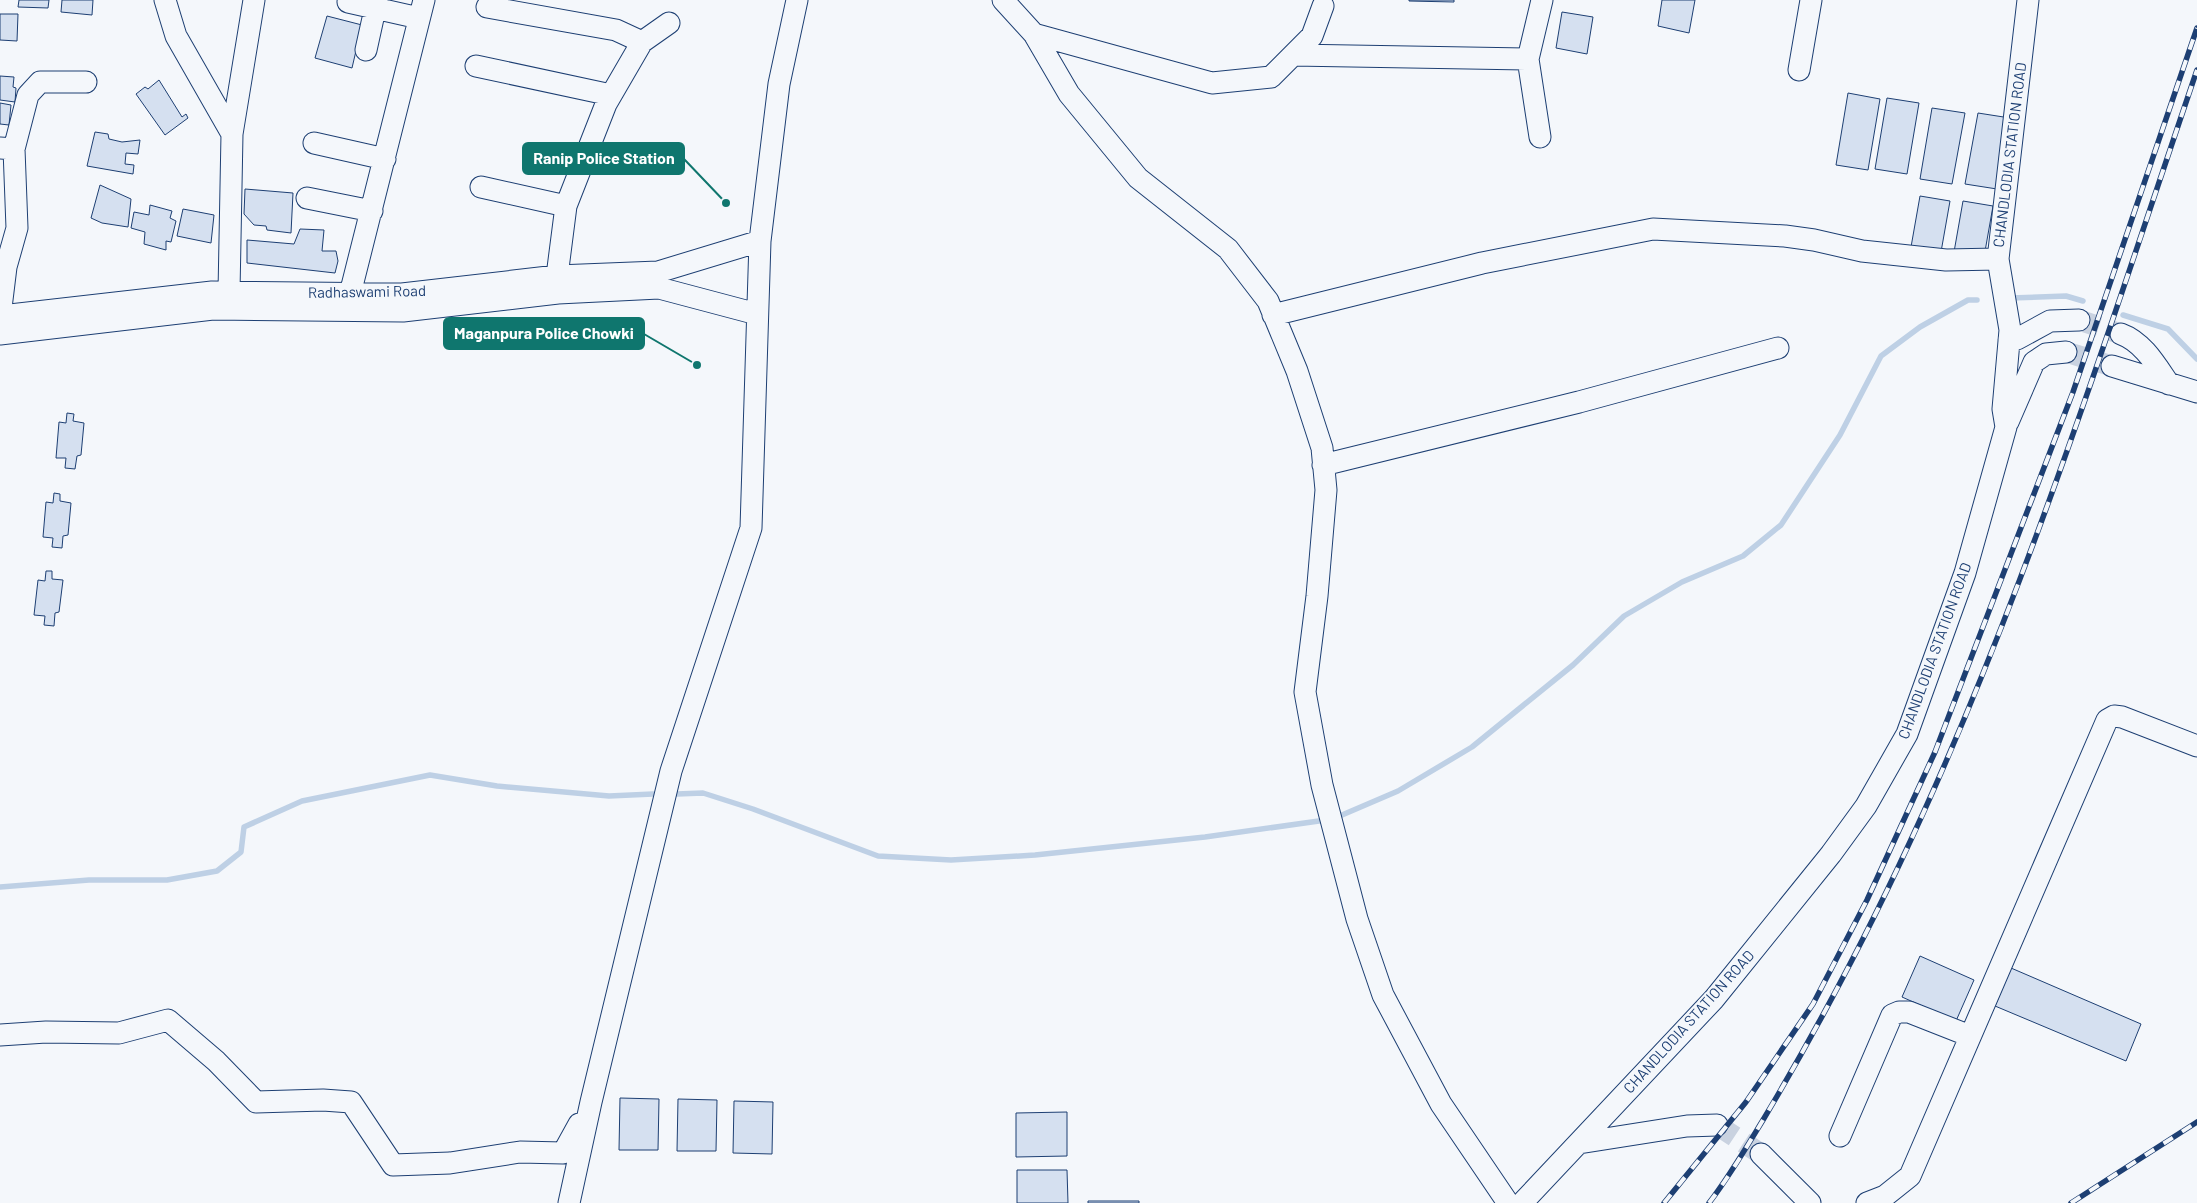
<svg xmlns="http://www.w3.org/2000/svg" width="2197" height="1203" viewBox="0 0 2197 1203" font-family="Barlow,sans-serif">
  <style>
    .lines { fill: none; stroke-linecap: round; stroke-linejoin: round }
    .stream { stroke: #bed0e5; stroke-width: 5.5 }
    .building { fill: #d5e0f0; stroke: #1d3f73 }
    .minor-tunnel { stroke: #c9d2e0; stroke-width: 21; stroke-dasharray: 21 11; stroke-linecap: butt }
    .minor-casing { stroke: #1d3f73; stroke-width: 23 }
    .minor { stroke: #f4f7fb; stroke-width: 21 }
    .rail-casing { stroke: #1d3f73; stroke-width: 5.5 }
    .rail { stroke: #f4f7fb; stroke-width: 4; stroke-dasharray: 11; stroke-linecap: butt }
    .labels { text-anchor: middle; stroke-width: 4; stroke-linejoin: round; paint-order: stroke }
    .street-label { font-size: 15px; fill: #1d3f73; stroke: #f4f7fb }
    .leader { fill: none; stroke: #0f766e; stroke-width: 2 }
    .callout-dot { fill: #0f766e; stroke: #f4f7fb; stroke-width: 2 }
    .callout { fill: #0f766e; stroke: #0f766e; stroke-width: 2 }
    .callout-label { font-size: 16px; text-anchor: middle; font-weight: bold; fill: #fff }
  </style>
  <rect width="100%" height="100%" fill="#f4f7fb"/>
  <g class="lines">
    <!-- stream -->
    <path class="stream" d="M 2010,298 L 2066,296 L 2083,301
      M 2123,315 L 2168,329 L 2197,359
      M 677,794 L 703,793 L 753,809 L 878,856 L 951,860 L 1035,855 L 1205,837 L 1326,820
      M 1335,818 L 1398,791 L 1472,747 L 1573,665 L 1624,616 L 1682,582 L 1743,556 L 1781,525 L 1840,435 L 1881,356 L 1920,327 L 1968,300 L 1977,300
      M 0,887 L 89,880 L 167,880 L 217,871 L 241,852 L 244,827 L 302,801 L 430,775 L 497,786 L 609,796 L 653,794"/>
  </g>
  <!-- building -->
  <path class="building" d="M 19,0 L 49,0 L 48,8 L 18,7 Z
    M 62,0 L 93,0 L 92,15 L 61,12 Z
    M 1409,0 L 1454,0 L 1454,2 L 1409,1 Z
    M 1662,0 L 1695,0 L 1689,33 L 1658,26 Z
    M 1562,12 L 1593,17 L 1587,54 L 1556,48 Z
    M 0,14 L 18,14 L 17,41 L 0,40 Z
    M 327,16 L 362,25 L 352,68 L 315,58 Z
    M 0,76 L 14,77 L 13,87 L 16,88 L 15,102 L 0,100 Z
    M 159,80 L 182,117 L 186,114 L 188,118 L 165,135 L 136,94 L 145,87 L 148,89 Z
    M 1848,93 L 1880,99 L 1868,170 L 1836,165 Z
    M 1887,98 L 1919,103 L 1907,174 L 1875,169 Z
    M 0,103 L 11,105 L 9,125 L 0,124 Z
    M 1932,108 L 1965,113 L 1952,184 L 1920,179 Z
    M 1978,113 L 2010,118 L 1997,189 L 1965,184 Z
    M 95,132 L 108,134 L 109,139 L 122,142 L 140,140 L 138,154 L 126,153 L 125,164 L 134,165 L 133,174 L 87,166 Z
    M 100,185 L 131,199 L 128,227 L 102,223 L 91,218 Z
    M 245,189 L 293,193 L 291,233 L 267,230 L 266,226 L 254,225 L 244,214 Z
    M 1920,196 L 1950,201 L 1941,252 L 1911,247 Z
    M 1963,201 L 1993,206 L 1984,257 L 1954,252 Z
    M 150,205 L 172,211 L 170,218 L 176,221 L 171,242 L 166,241 L 166,250 L 144,244 L 145,232 L 131,228 L 134,212 L 149,215 Z
    M 183,209 L 214,215 L 211,243 L 177,236 Z
    M 300,229 L 324,230 L 322,251 L 336,251 L 338,261 L 335,273 L 247,263 L 247,240 L 294,244 Z
    M 67,413 L 74,414 L 73,421 L 84,423 L 81,455 L 77,456 L 75,469 L 65,468 L 66,458 L 56,458 L 59,422 L 66,423 Z
    M 54,493 L 60,494 L 60,501 L 71,503 L 68,535 L 63,536 L 62,548 L 52,547 L 53,538 L 43,537 L 46,502 L 53,503 Z
    M 46,571 L 52,571 L 52,579 L 63,580 L 59,612 L 55,613 L 54,626 L 44,625 L 45,616 L 34,615 L 38,580 L 45,581 Z
    M 1920,956 L 1974,980 L 1956,1021 L 1902,997 Z
    M 2011,968 L 2141,1024 L 2126,1061 L 1995,1006 Z
    M 620,1098 L 659,1099 L 658,1150 L 619,1150 Z
    M 678,1099 L 717,1100 L 716,1151 L 677,1151 Z
    M 734,1101 L 773,1102 L 772,1154 L 733,1153 Z
    M 1067,1112 L 1067,1156 L 1016,1157 L 1016,1113 Z
    M 1017,1170 L 1067,1170 L 1068,1203 L 1017,1203 Z
    M 1088,1201 L 1139,1201 L 1139,1203 L 1088,1203 Z"/>
  <g class="lines">
    <!-- minor-tunnel -->
    <path class="minor-tunnel" d="M 2079,320 L 2121,334
      M 2066,352 L 2112,366
      M 1717,1125 L 1761,1154"/>
    <defs>
      <path id="minor" d="M 165,0 L 176,36 L 232,134 L 229,292
        M 1003,0 L 1034,34 L 1069,94 L 1138,178 L 1228,249 L 1268,301 L 1297,371 L 1322,448 L 1326,490 L 1317,596 L 1305,692 L 1322,785 L 1357,919 L 1383,995 L 1441,1104 L 1508,1203
        M 348,2 L 419,18
        M 487,7 L 616,30 L 642,42
        M 1034,34 L 1212,83 L 1271,77 L 1312,36 L 1323,6
        M 366,50 L 377,0
        M 1293,55 L 1528,59 L 1542,0
        M 1528,59 L 1540,137
        M 476,66 L 611,95
        M 1799,70 L 1811,0
        M 232,134 L 254,0
        M 314,143 L 385,159
        M 0,148 L 14,149 L 17,228 L 6,267 L 0,316 L 212,292 L 402,294 L 557,276 L 658,272 L 760,241
        M 14,149 L 28,95 L 40,82 L 86,82
        M 481,187 L 566,206
        M 307,198 L 372,211
        M 557,276 L 566,206 L 606,104 L 642,42 L 669,23
        M 350,294 L 424,0
        M 1273,315 L 1482,263 L 1653,229 L 1785,236 L 1814,240 L 1862,251 L 1946,260 L 1998,259
        M 0,334 L 213,309 L 403,311 L 558,293 L 659,288 L 757,314
        M 2121,334 C 2143,342 2156,365 2169,384
        M 2009,340 L 2017,339 L 2050,321 L 2079,320
        M 2112,366 L 2197,392
        M 2008,422 L 2034,362 L 2046,354 L 2066,352
        M 1323,465 L 1579,402 L 1778,348
        M 0,1035 L 46,1032 L 119,1033 L 168,1020 L 216,1061 L 256,1102 L 323,1100 L 351,1102 L 393,1165 L 450,1163 L 520,1152 L 563,1153 L 579,1124
        M 1840,1136 L 1892,1015 L 1899,1012 L 1909,1012 L 1970,1036
        M 1579,1143 L 1687,1126 L 1717,1125
        M 1761,1154 L 1810,1203
        M 569,1203 L 591,1102 L 671,771 L 751,528 L 760,241 L 779,84 L 797,0
        M 1522,1203 L 1714,999 L 1831,854 L 1866,806 L 1907,734 L 1965,573 L 2006,427 L 2003,409 L 2010,330 L 1998,259 L 2028,0
        M 1867,1203 L 1885,1196 L 1910,1176 L 2107,720 L 2114,716 L 2122,717 L 2197,746"/>
    </defs>
    <!-- minor casing -->
    <use href="#minor" class="minor-casing"/>
    <!-- minor -->
    <use href="#minor" class="minor"/>
    <defs>
      <path id="rail" d="M 1664,1203 L 1746,1102 L 1813,1004 L 1867,900 L 1935,752 L 2073,392 L 2197,28
        M 1709,1203 C 1729,1177 1746,1148 1763,1120 C 1794,1068 1823,1016 1851,962 C 1999,678 2094,373 2197,70
        M 2071,1203 L 2197,1122"/>
    </defs>
    <!-- rail casing -->
    <use href="#rail" class="rail-casing"/>
    <!-- rail -->
    <use href="#rail" class="rail"/>
  </g>
  <g class="labels">
    <!-- street labels -->
    <g class="street-label">
      <text transform="translate(2010 155) rotate(-83)" y="5">CHANDLODIA STATION ROAD</text>
      <text transform="translate(367 292) rotate(-1)" y="5">Radhaswami Road</text>
      <text transform="translate(1935 651) rotate(-70)" y="5">CHANDLODIA STATION ROAD</text>
      <text transform="translate(1689 1022) rotate(-48)" y="5">CHANDLODIA STATION ROAD</text>
    </g>
  </g>
  <!-- callouts -->
  <path class="leader" d="M726 203L684 159M697 365L644 334"/>
  <g class="callout-dot">
    <circle cx="726" cy="203" r="5"/>
    <circle cx="697" cy="365" r="5"/>
  </g>
  <g class="callout">
    <rect x="523" y="143" width="161" height="31" rx="5"/>
    <rect x="444" y="318" width="200" height="31" rx="5"/>
  </g>
  <g class="callout-label">
    <text x="604" y="164">Ranip Police Station</text>
    <text x="544" y="339">Maganpura Police Chowki</text>
  </g>
</svg>
